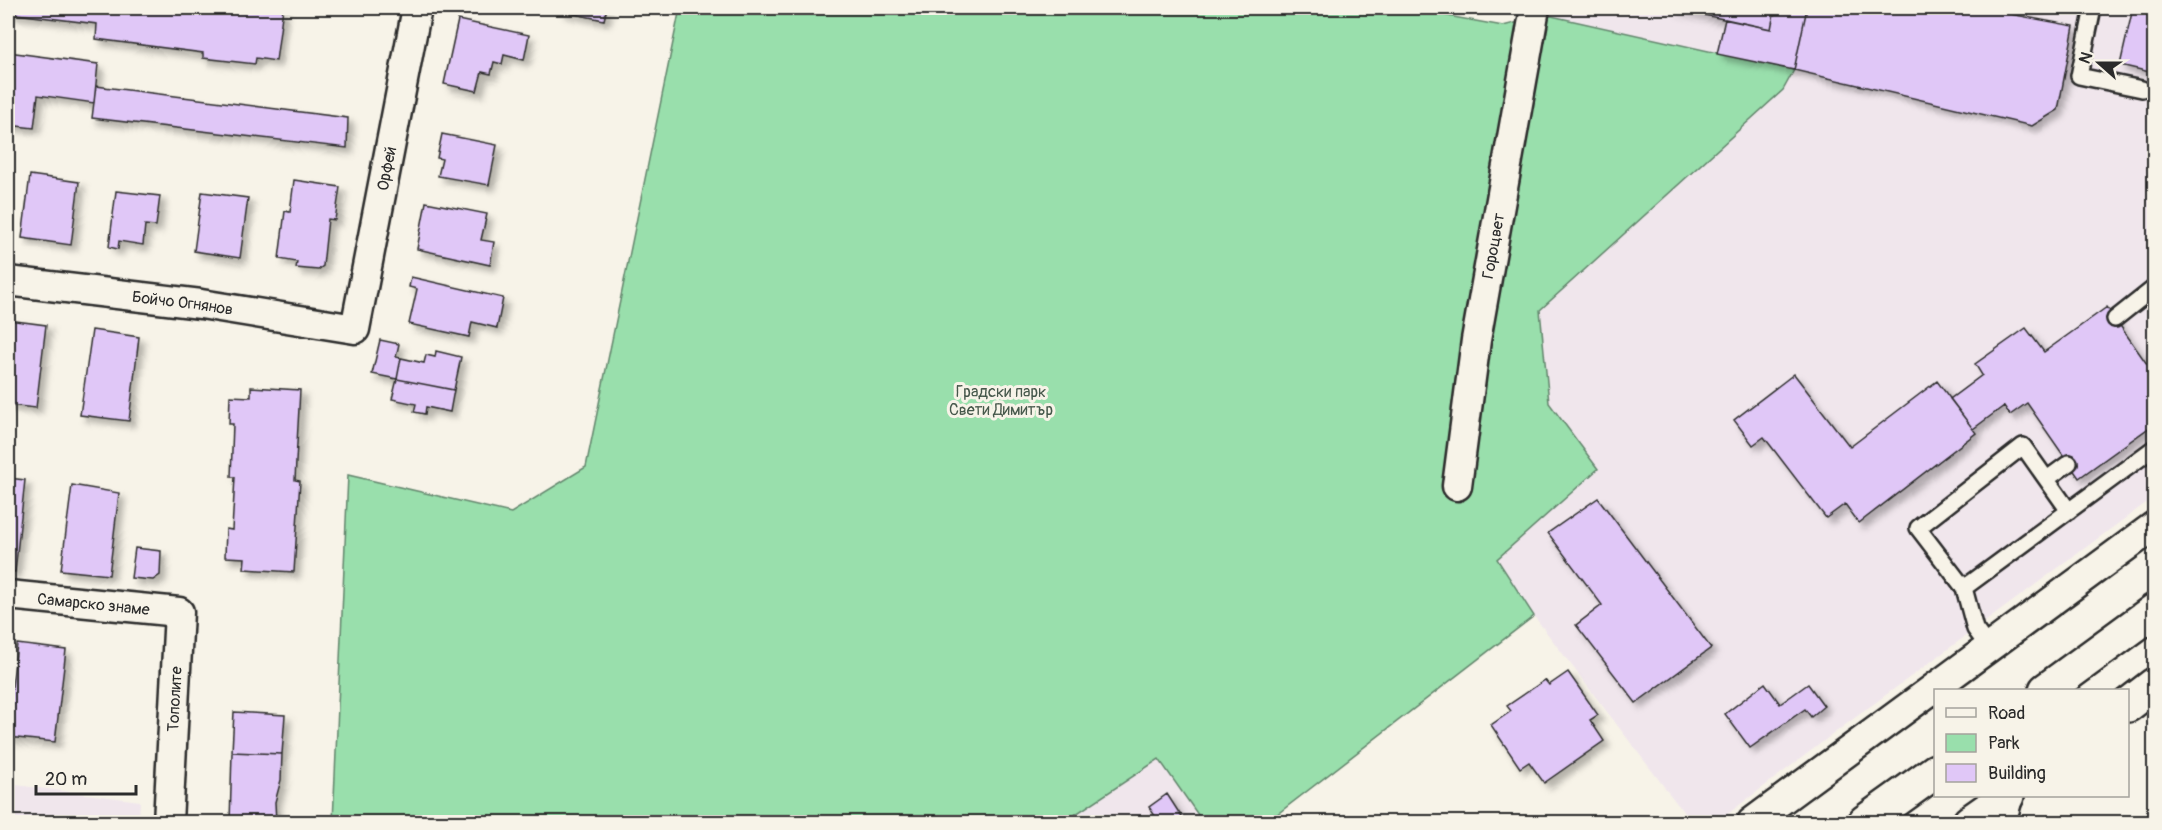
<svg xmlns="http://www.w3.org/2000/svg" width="2162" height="830" viewBox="0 0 2162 830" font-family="Pangolin,sans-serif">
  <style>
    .built { fill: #f0e6ec }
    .green { fill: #99dfac; stroke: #62856c; stroke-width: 1.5 }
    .building { fill: #e0c7f7; stroke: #2b2b2b; stroke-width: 1.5; filter: url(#shadow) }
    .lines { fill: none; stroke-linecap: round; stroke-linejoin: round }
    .lane-casing { stroke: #2b2b2b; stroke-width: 20 }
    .street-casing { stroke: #2b2b2b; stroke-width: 33 }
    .secondary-casing { stroke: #2b2b2b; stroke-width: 38 }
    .lane { stroke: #f7f3e8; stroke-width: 15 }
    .street { stroke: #f7f3e8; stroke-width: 28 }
    .secondary { stroke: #f7f3e8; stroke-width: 33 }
    .labels { text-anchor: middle; stroke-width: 6; stroke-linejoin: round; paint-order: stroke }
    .street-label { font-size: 16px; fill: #2b2b2b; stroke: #f7f3e8 }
    .park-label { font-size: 16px; fill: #46584b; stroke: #f7f3e8 }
  </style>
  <defs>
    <filter id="shadow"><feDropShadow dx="5.5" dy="5.5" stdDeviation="3" flood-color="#0004"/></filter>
  </defs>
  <rect width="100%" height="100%" fill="#f7f3e8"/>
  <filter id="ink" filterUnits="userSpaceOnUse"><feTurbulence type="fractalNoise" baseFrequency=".0167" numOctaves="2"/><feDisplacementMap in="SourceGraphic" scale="12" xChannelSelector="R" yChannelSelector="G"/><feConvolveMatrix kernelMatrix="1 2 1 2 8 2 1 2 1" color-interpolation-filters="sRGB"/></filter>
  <g filter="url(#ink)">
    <!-- built -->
    <path class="built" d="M 1548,8 L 2154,8 L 2154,497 L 1841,728 L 1717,822 L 1691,822 L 1534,616 L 1497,559 L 1597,469 L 1549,403 L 1540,310 L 1783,90 L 1794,71 L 1547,15 Z
      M 1159,759 L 1203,822 L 1064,822 Z
      M 8,784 L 140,801 L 139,822 L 8,822 Z"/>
    <!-- green -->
    <path class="green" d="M 680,8 L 1404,8 L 1503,26 L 1547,15 L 1794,70 L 1783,90 L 1540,310 L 1549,403 L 1598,469 L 1497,559 L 1534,616 L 1267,822 L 1203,822 L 1159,759 L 1064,822 L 333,822 L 348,475 L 511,513 L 586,467 Z"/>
    <!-- building -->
    <path class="building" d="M 8,8 L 283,8 L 276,61 L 256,58 L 255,64 L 203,58 L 203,53 L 96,39 L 97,24 L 8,13 Z
      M 560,8 L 607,8 L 604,20 L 559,11 Z
      M 1671,8 L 1775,8 L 1771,29 Z
      M 1775,8 L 1807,8 L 1794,70 L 1717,54 L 1725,19 L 1771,29 Z
      M 1807,8 L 1979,8 L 2074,26 L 2058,110 L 2032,126 L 1794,70 Z
      M 2133,8 L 2154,8 L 2154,73 L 2120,65 Z
      M 458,20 L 529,35 L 524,60 L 504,55 L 502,64 L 494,62 L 491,74 L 482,72 L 477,91 L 444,84 Z
      M 8,52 L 98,64 L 94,103 L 38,95 L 34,128 L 8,125 Z
      M 96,86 L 348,118 L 347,148 L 92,118 Z
      M 442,134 L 497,145 L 489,185 L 438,176 L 442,159 L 437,158 Z
      M 30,175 L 79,182 L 71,245 L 22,238 Z
      M 294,180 L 340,187 L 335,220 L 328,219 L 323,266 L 318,270 L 296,268 L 297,262 L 279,259 L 285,211 L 290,212 Z
      M 116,191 L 160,196 L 156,226 L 145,225 L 143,245 L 119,241 L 118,249 L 109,247 Z
      M 202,192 L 248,198 L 240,258 L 194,251 Z
      M 426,202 L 487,214 L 481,240 L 494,242 L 490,265 L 417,249 Z
      M 411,277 L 503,298 L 497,328 L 472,322 L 469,337 L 409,324 L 417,289 L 409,287 Z
      M 2107,307 L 2154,374 L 2154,424 L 2079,478 L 2027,403 L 2010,415 L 2004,406 L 1973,429 L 1950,399 L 1982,375 L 1975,364 L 2026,328 L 2044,352 Z
      M 8,320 L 46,325 L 36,408 L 8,405 Z
      M 92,330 L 139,337 L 129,421 L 80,415 Z
      M 380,340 L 399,344 L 396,357 L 401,358 L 397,379 L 372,374 Z
      M 436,351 L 461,357 L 454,390 L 397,379 L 401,358 L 424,363 L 426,355 L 435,357 Z
      M 1794,374 L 1850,447 L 1937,381 L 1976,433 L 1859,523 L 1845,504 L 1826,518 L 1764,437 L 1753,445 L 1734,420 Z
      M 397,379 L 454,390 L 450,412 L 426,407 L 425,414 L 414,412 L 416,404 L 392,399 Z
      M 251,387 L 300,390 L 295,480 L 300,481 L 294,572 L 244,569 L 245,558 L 225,557 L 226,529 L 232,530 L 235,477 L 231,477 L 233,424 L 229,424 L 230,396 L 251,397 Z
      M 8,478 L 25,480 L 15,572 L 8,571 Z
      M 72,485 L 119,493 L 109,575 L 61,570 Z
      M 1598,498 L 1711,648 L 1636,703 L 1576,625 L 1602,605 L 1548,533 Z
      M 135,548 L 161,551 L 160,575 L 153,580 L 131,578 Z
      M 17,644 L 66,650 L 55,742 L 8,737 L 8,722 Z
      M 1568,672 L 1598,715 L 1590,720 L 1604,741 L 1544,783 L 1529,762 L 1520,768 L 1491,725 L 1511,711 L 1507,706 L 1545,680 L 1549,685 Z
      M 1765,683 L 1780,704 L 1808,684 L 1824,706 L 1811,717 L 1805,709 L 1750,748 L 1725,714 Z
      M 234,712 L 285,715 L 282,754 L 232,752 Z
      M 232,752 L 282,754 L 281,780 L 275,802 L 276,822 L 230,822 Z
      M 1167,794 L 1185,822 L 1159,822 L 1149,807 Z"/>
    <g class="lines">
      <defs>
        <path id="lane" d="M 2093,8 L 2079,76 L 2142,89
          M 2115,319 L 2154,288
          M 2047,479 L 2069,463
          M 1964,588 L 2154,448
          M 1989,648 L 1975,629 L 1964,588 L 1918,528 L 2023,446 L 2069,511
          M 2008,822 L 2015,797"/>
        <g id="street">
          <path id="s1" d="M 8,281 L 201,304 L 355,329 L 417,8"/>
          <path id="s2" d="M 1457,486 L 1476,340 L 1535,8"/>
          <path id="s3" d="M 8,595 L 179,612 L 168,822"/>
          <path d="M 1752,822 L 2154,526"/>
        </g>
        <path id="secondary" d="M 2046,690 L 2154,611
          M 2128,705 L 2154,685
          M 1865,822 L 1936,771
          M 1970,822 L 2007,796"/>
      </defs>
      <!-- lane casing -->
      <use href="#lane" class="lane-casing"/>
      <!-- street casing -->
      <use href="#street" class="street-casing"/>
      <!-- secondary casing -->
      <use href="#secondary" class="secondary-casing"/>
      <!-- lane -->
      <use href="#lane" class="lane"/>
      <!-- street -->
      <use href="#street" class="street"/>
      <!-- secondary -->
      <use href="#secondary" class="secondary"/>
    </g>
  </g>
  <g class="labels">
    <!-- street labels -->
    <g class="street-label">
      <text dy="6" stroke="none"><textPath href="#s1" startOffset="514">Орфей</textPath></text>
      <text dy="6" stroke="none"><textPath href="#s2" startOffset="243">Гороцвет</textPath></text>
      <text dy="6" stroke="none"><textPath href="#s1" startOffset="176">Бойчо Огнянов</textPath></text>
      <text dy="6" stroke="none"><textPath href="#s3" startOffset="86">Самарско знаме</textPath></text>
      <text transform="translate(174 699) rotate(-87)" y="6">Тополите</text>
    </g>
    <!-- park labels -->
    <g class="park-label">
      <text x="1001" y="397">Градски парк<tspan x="1001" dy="18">Свети Димитър</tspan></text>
    </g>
  </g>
  <!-- margin -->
  <rect width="2162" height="830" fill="none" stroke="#f7f3e8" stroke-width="30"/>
  <rect x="15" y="15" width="2132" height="800" fill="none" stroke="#2b2b2b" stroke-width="2" filter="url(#ink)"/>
  <!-- legend -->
  <rect x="1934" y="689" width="195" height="108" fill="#f7f3e8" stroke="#a5a39c" stroke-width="1.5"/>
  <rect x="1946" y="708" width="30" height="9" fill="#f7f3e8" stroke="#a5a39c" stroke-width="1.5"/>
  <text x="1988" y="719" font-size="18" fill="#2b2b2b">Road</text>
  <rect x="1946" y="734" width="30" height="18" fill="#99dfac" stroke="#a5a39c" stroke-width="1.5"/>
  <text x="1988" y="749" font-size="18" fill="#2b2b2b">Park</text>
  <rect x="1946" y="764" width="30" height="18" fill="#e0c7f7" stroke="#a5a39c" stroke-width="1.5"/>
  <text x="1988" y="779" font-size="18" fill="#2b2b2b">Building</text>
  <!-- north arrow -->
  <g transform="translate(2099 63) rotate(291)" stroke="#f7f3e8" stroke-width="4.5" paint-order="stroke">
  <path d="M0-4.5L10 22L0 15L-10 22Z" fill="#2b2b2b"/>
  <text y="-9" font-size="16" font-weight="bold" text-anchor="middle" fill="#2b2b2b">N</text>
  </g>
  <!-- scale -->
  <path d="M36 785v9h100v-9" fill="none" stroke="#2b2b2b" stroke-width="3"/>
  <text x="45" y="785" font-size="18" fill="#2b2b2b" stroke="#f7f3e8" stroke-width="4.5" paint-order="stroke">20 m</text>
</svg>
